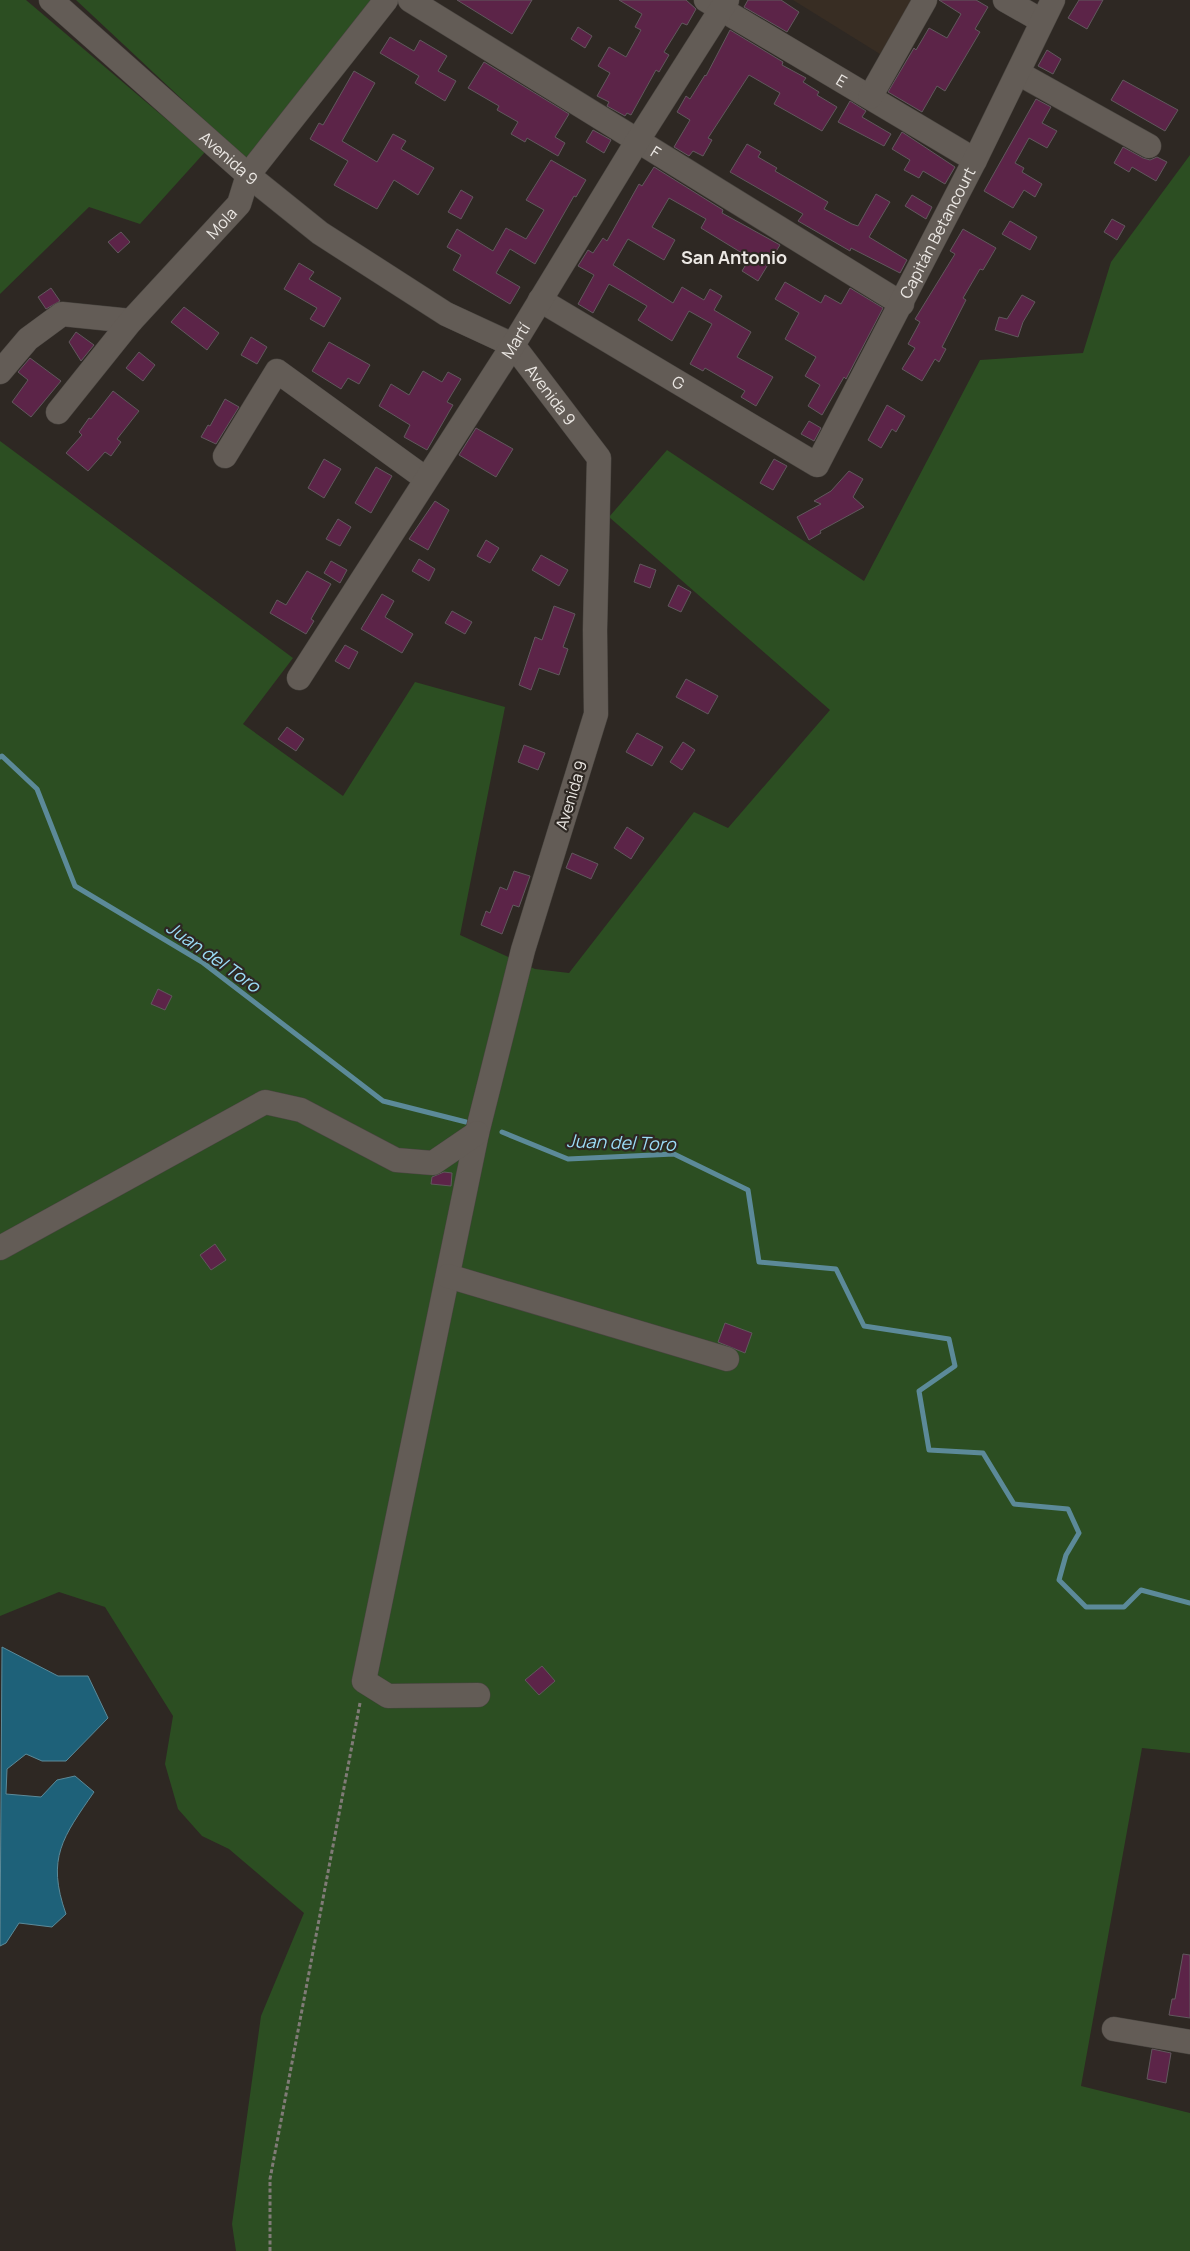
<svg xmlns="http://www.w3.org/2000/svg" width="1190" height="2251" viewBox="0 0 1190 2251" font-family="Manrope,sans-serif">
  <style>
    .built { fill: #382d23 }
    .green { fill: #2c4e22 }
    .water { fill: #1e6179; stroke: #5c8a99 }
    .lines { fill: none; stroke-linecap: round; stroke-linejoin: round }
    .stream { stroke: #5c8a99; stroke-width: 5 }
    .building { fill: #5c2448; stroke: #61585d }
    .minor-casing { stroke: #494540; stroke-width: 25 }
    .path { stroke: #807b77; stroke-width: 3; stroke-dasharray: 4 2.5; stroke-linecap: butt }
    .minor { stroke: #635c56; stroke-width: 24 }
    .labels { text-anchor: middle; stroke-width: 4.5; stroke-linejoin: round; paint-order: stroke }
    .street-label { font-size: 16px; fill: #ece8e4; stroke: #2e2823 }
    .neighbourhood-label { font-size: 18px; font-weight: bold; fill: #ece8e4; stroke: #2e2823 }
    .water-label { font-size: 18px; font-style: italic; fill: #9bdbf6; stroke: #2e2823 }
  </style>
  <rect width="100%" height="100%" fill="#2e2823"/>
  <!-- built -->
  <path class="built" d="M 793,0 L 912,0 L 880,54 Z"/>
  <!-- green -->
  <path class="green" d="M 0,0 L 26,0 L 205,152 L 140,224 L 89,207 L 0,294 Z
    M 76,0 L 371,0 L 248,161 Z
    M 1190,155 L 1190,1753 L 1142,1748 L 1081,2086 L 1190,2113 L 1190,2251 L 236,2251 L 232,2224 L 261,2016 L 304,1913 L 229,1849 L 202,1836 L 178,1809 L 165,1764 L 173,1716 L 105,1607 L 59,1592 L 0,1616 L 0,441 L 293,658 L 243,724 L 343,796 L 415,682 L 505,707 L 460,935 L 535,969 L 569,973 L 694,812 L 728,828 L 830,710 L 609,517 L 667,450 L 864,581 L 980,360 L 1083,353 L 1111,262 Z"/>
  <!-- water -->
  <path class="water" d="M 2,1647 L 58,1676 L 88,1676 L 108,1718 L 66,1761 L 42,1761 L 26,1754 L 7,1769 L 6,1794 L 41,1797 L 57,1780 L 75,1776 L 94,1792 C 63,1837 46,1858 66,1914 L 52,1927 L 19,1923 L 6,1943 L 0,1946 Z"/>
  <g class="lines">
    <!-- stream -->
    <path class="stream" d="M 0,757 L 2,756 L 37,789 L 75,886 L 202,962 L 383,1101 L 466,1122
      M 502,1132 L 568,1159 L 674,1154 L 748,1190 L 759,1262 L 836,1269 L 864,1326 L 949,1339 L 955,1366 L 919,1391 L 929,1450 L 983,1453 L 1014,1504 L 1068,1509 L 1079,1533 L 1066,1555 L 1059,1580 L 1086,1607 L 1124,1607 L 1141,1590 L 1190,1603"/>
  </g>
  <!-- building -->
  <path class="building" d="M 457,0 L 532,0 L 512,34 Z
    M 619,0 L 686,0 L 696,9 L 687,25 L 682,23 L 664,52 L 669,55 L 659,72 L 656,70 L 631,115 L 627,113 L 625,116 L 607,106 L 609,102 L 597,96 L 610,73 L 598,66 L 609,47 L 626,57 L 641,30 L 635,27 L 642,14 Z
    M 748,0 L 781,0 L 799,12 L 787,32 L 744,7 Z
    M 939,0 L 976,0 L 988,7 L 975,29 L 980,32 L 945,91 L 937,86 L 922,112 L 888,92 L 914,48 L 916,50 L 929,28 L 947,38 L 961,14 Z
    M 1079,0 L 1103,0 L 1087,29 L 1068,18 Z
    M 578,27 L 592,36 L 585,48 L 571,39 Z
    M 730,30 L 783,62 L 782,65 L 806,78 L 803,82 L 819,92 L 817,95 L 837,107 L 822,131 L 774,104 L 780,93 L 749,75 L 708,138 L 712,140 L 703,156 L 693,151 L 689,156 L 674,147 L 690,120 L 677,112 L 686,96 L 690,99 L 705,75 L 706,76 Z
    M 390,37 L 414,51 L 420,40 L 447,56 L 438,71 L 456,81 L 445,101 L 415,83 L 419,76 L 380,53 Z
    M 1047,50 L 1061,59 L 1053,74 L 1038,66 Z
    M 484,62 L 569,114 L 555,137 L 565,143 L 558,156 L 527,138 L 525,142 L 511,134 L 518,122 L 497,110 L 499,106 L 468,88 Z
    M 354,71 L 375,83 L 342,141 L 377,162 L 393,134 L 406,141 L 401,149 L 434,168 L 418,195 L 394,180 L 377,209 L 334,185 L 348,161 L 310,139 L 319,123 L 323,125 Z
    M 1123,80 L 1178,110 L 1165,131 L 1111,100 Z
    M 1036,99 L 1051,107 L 1042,123 L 1057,131 L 1047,148 L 1029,138 L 1015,163 L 1024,168 L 1022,172 L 1042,184 L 1035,197 L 1024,190 L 1013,208 L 984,191 Z
    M 850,101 L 866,111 L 862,117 L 891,134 L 884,146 L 838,122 Z
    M 593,130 L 611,140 L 604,153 L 586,142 Z
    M 902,132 L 955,167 L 945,184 L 923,171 L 919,178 L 904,170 L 910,160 L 892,149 Z
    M 747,144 L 761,152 L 758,157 L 777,168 L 775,171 L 828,202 L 824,209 L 852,224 L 858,226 L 876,194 L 890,202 L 869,237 L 907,260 L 900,273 L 851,248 L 850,251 L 798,221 L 803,214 L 730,172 Z
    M 1123,147 L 1143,158 L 1150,160 L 1157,157 L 1167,162 L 1156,181 L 1132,167 L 1129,172 L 1114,163 Z
    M 551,160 L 586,180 L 576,197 L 574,196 L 535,264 L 510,249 L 496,273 L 520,287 L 510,304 L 453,270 L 461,255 L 447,247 L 457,229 L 493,251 L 506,228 L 526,239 L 544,210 L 526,200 Z
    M 654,167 L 723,210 L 722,213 L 780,245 L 758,281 L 742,271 L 750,258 L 701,228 L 706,219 L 669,198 L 652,227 L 675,240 L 664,260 L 628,239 L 613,265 L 673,303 L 682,287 L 704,300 L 710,289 L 722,296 L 714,310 L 751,332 L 737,357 L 773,377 L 756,406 L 741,397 L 745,391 L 705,368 L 703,371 L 690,364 L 712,324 L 689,311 L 672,341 L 638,320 L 647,306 L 609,284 L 593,313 L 578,304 L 594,275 L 578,266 L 588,250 L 593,253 L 603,238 L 607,241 L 639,184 L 642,186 Z
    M 461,190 L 473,197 L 461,219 L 448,212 Z
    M 912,195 L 932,207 L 926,219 L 905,206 Z
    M 1112,219 L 1125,226 L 1117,240 L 1104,232 Z
    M 1010,221 L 1037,237 L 1030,250 L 1002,234 Z
    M 963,229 L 996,248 L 983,270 L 980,269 L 963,298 L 966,300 L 942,347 L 946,349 L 939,362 L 935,359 L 922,381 L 902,369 L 915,348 L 908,344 L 920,322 L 915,319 L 955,254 L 950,251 Z
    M 121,232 L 130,242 L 118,253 L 108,242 Z
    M 299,263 L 314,272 L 309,279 L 341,298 L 324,327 L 310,319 L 317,308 L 284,289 Z
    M 785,282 L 821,303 L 825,295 L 841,304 L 850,288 L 883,308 L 846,379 L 844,377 L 822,415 L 808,406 L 820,385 L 805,376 L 816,357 L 785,339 L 799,313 L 775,299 Z
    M 51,288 L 60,301 L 46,309 L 38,297 Z
    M 1022,295 L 1035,302 L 1023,322 L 1018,337 L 995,330 L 999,317 L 1007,319 Z
    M 184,307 L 219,333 L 207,350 L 171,322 Z
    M 76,332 L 94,345 L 81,361 L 69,342 Z
    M 251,337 L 267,347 L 257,364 L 241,355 Z
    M 329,342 L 370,365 L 359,384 L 348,378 L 341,389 L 312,371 Z
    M 139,352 L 155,365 L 143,381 L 126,368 Z
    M 30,358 L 61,381 L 31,417 L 12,402 L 28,380 L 18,372 Z
    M 423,371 L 442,382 L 448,372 L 461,379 L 447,402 L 453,405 L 427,450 L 404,437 L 410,425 L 379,406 L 391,384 L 409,395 Z
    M 113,391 L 139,411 L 117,439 L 121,442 L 111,456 L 105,452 L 88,471 L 66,453 L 82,435 L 79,432 L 89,418 L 91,419 Z
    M 225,399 L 239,407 L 216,444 L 201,437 L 208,425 L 210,426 Z
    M 887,405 L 905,416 L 896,432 L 892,429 L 881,448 L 868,440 Z
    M 809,421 L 821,428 L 814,441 L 801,434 Z
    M 476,428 L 513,449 L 496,477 L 459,455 Z
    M 324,459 L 341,469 L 324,498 L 308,488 Z
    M 774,459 L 787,466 L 773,490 L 760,483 Z
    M 376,467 L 392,476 L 371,513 L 355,503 Z
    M 849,471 L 863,479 L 853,497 L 864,507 L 820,531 L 821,533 L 809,540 L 797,517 L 821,504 L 814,501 L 831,491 Z
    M 435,501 L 449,510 L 428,550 L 409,539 Z
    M 338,519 L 351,527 L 340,546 L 326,539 Z
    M 486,540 L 499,548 L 490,563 L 477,556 Z
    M 541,555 L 568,570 L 559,586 L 532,570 Z
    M 419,559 L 435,569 L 429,581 L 412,571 Z
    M 331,561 L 347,570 L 340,583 L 324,573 Z
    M 640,564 L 656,570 L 650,588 L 634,582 Z
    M 307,571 L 331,584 L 311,619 L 314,621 L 306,634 L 270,613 L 277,600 L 286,605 Z
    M 678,585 L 691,592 L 681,612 L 668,606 Z
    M 382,594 L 394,601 L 385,617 L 413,634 L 402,653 L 361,629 Z
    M 554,606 L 575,614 L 563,647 L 568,649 L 559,675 L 539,668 L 531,690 L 519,685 L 535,637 L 542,640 Z
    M 452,611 L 472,622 L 465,634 L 445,623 Z
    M 345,645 L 358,652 L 349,669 L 335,661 Z
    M 686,679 L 718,696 L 708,714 L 676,697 Z
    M 287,727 L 304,739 L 296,751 L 278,739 Z
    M 637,733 L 663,747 L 652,766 L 626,752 Z
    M 683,742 L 695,750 L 682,770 L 670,762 Z
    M 524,745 L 545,753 L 538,770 L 518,762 Z
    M 627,827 L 644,838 L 631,859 L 614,848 Z
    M 572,853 L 598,864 L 591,879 L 566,868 Z
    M 514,871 L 530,876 L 519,907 L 513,905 L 502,934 L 481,925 L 486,911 L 490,913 L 500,887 L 507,890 Z
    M 158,989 L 172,996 L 165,1010 L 151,1004 Z
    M 444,1172 L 452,1173 L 451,1186 L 431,1184 L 432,1177 Z
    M 215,1244 L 226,1260 L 211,1270 L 200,1255 Z
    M 725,1323 L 752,1333 L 745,1353 L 718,1342 Z
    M 542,1666 L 555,1681 L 539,1695 L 525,1680 Z
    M 1183,1954 L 1190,1955 L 1190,2018 L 1169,2015 L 1172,1999 L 1175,1999 Z
    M 1152,2049 L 1171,2053 L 1166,2083 L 1147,2079 Z"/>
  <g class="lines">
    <defs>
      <g id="minor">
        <path id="s1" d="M 51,0 L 248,175 L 320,233 L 446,314 L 513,345 L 599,458 L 595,630 L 596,714 L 523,950 L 477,1133 L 364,1681 L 388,1696 L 478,1695"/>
        <path id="s2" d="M 410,0 L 902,304"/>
        <path id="s3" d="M 706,0 L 975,160"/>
        <path d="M 1005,0 L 1042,21"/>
        <path d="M 1018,73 L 1149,146"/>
        <path d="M 870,97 L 925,0"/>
        <path id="s4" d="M 540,300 L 817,465 L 975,160 L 1053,0"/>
        <path d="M 0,372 L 28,339 L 62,314 L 131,321"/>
        <path id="s5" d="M 58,412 L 131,321 L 239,204 L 248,175 L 386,0"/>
        <path d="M 225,456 L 277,371 L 426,479"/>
        <path id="s6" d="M 299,678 L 513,345 L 638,140 L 727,0"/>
        <path d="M 0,1248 L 265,1102 L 301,1110 L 396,1160 L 433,1163 L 477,1133"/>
        <path d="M 448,1276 L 727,1359"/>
        <path d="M 1114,2029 L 1190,2042"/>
      </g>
    </defs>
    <!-- minor casing -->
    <use href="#minor" class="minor-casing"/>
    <!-- path -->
    <path class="path" d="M 270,2251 L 270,2179 L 360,1703"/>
    <!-- minor -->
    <use href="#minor" class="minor"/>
  </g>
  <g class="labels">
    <!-- street labels -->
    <g class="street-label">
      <text dy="6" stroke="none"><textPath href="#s3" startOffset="158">E</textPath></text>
      <text dy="6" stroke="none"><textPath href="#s2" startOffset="289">F</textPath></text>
      <text dy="6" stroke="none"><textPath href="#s1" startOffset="238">Avenida 9</textPath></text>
      <text dy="6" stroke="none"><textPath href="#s5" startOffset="250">Mola</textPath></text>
      <text dy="6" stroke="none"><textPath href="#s4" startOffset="584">Capitán Betancourt</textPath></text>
      <text dy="6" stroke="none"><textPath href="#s6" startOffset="401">Martí</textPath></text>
      <text dy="6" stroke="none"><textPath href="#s4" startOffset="161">G</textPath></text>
      <text dy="6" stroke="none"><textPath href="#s1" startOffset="642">Avenida 9</textPath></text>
      <text transform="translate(571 795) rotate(-73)" y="6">Avenida 9</text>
    </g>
    <!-- neighbourhood labels -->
    <g class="neighbourhood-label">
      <text x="734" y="264">San Antonio</text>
    </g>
    <!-- water labels -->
    <g class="water-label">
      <text transform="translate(213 957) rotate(35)" y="6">Juan del Toro</text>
      <text transform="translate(621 1143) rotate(2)" y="6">Juan del Toro</text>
    </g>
  </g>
</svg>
